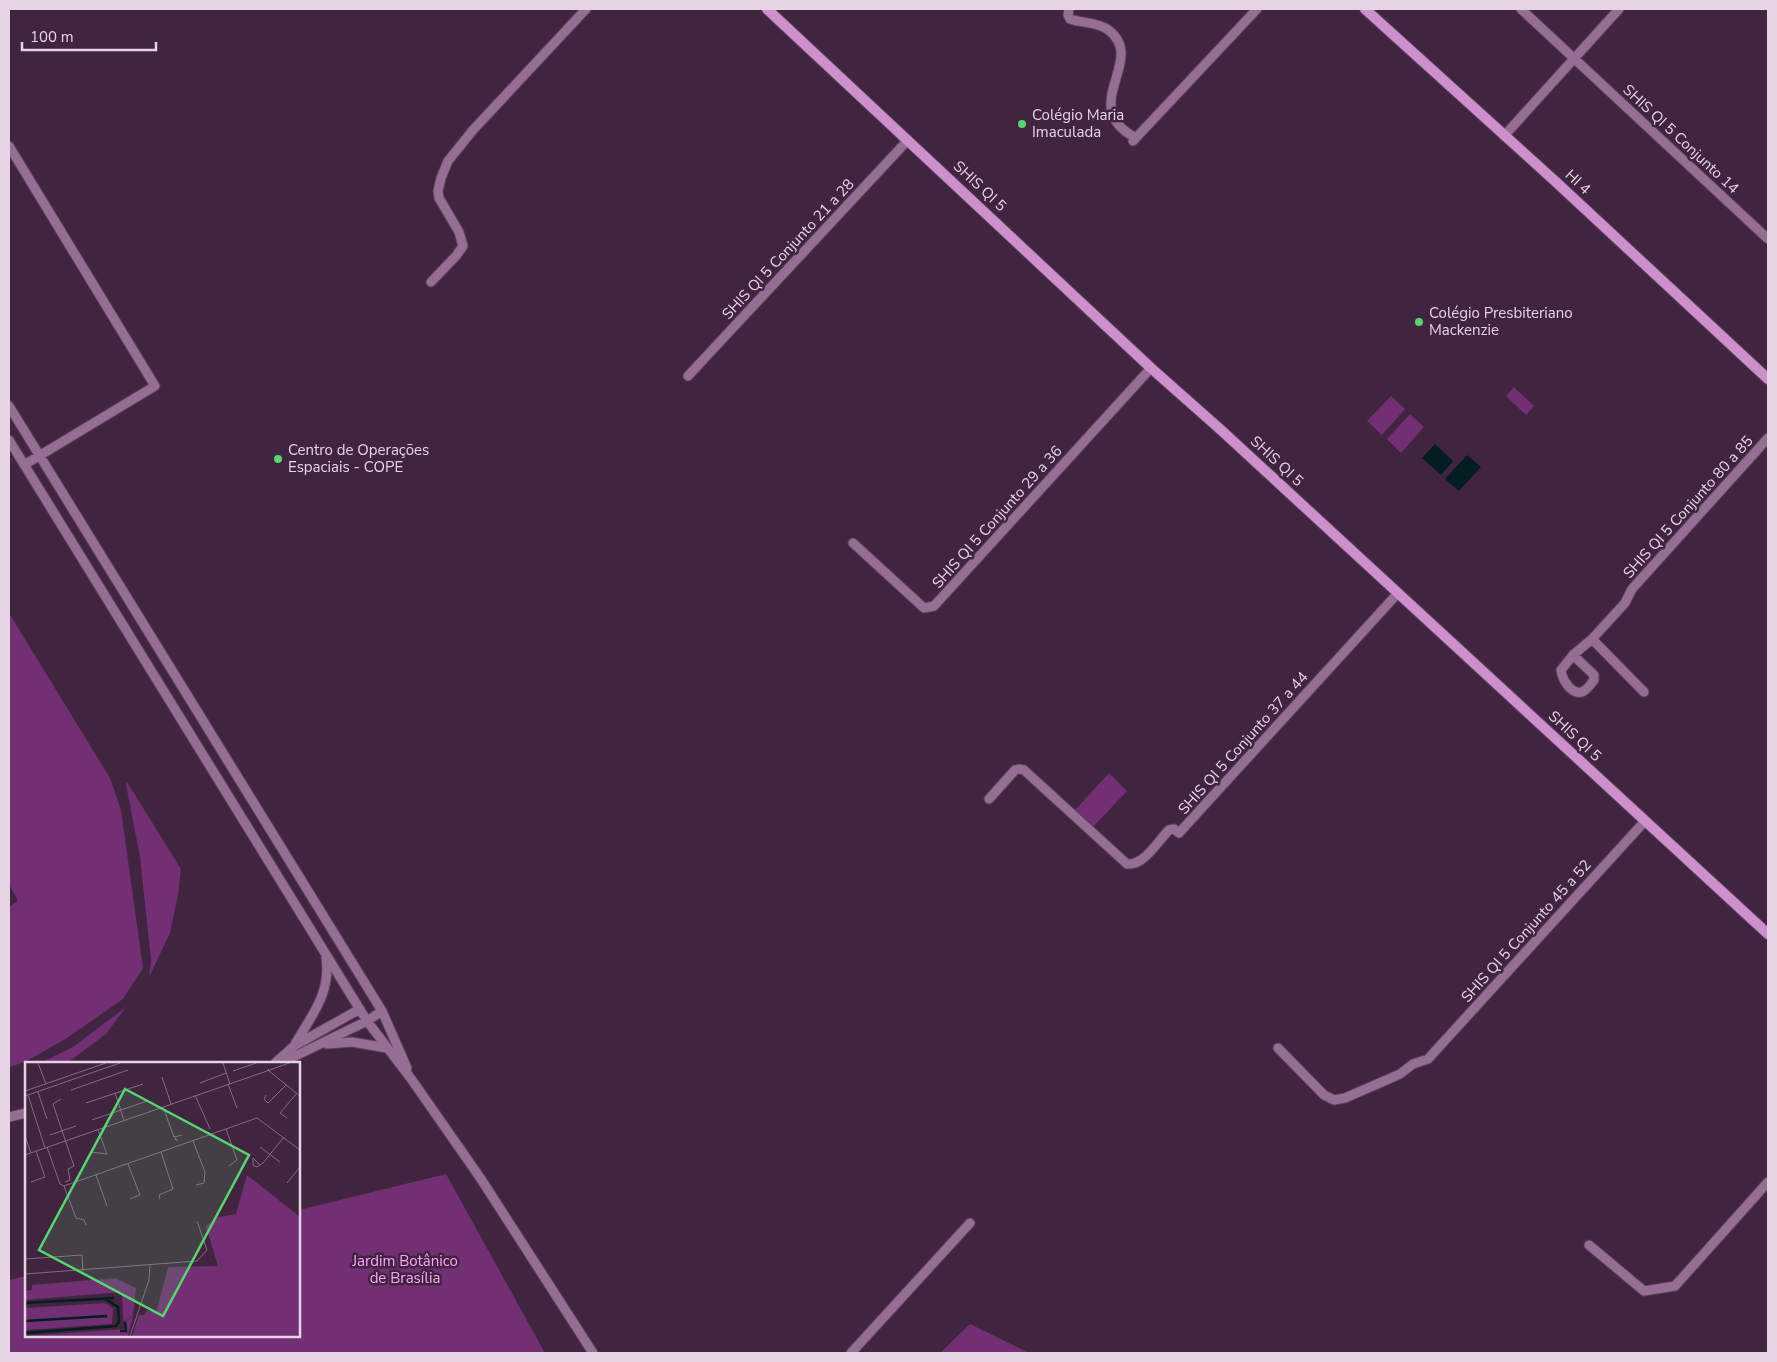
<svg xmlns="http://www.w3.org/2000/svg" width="1777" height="1362" viewBox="0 0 1777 1362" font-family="'Nunito Sans',sans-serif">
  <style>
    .green { fill: #722f73 }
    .water { fill: #031d20 }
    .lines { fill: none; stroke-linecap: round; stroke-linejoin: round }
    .street-casing { stroke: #5b405a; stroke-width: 11 }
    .secondary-casing { stroke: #5b405a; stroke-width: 12 }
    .street { stroke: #956e94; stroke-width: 9 }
    .secondary { stroke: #ce8fcd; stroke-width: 10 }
    .poi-dot { fill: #58d570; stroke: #412440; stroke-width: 2 }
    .labels { text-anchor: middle; stroke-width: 5; stroke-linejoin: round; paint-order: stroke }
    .poi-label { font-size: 15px; fill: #e6d4e5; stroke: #412440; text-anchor: start }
    .street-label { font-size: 15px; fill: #e6d4e5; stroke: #412440 }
    .park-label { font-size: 15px; fill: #fea3fd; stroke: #412440 }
    .inset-river { fill: none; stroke: #031d20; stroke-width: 2.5 }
    .inset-road { fill: none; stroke: #836a82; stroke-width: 1 }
    .view { fill: #58d570; fill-opacity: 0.15; stroke: #58d570; stroke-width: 2.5 }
    .inset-edge { fill: none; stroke: #e6d4e5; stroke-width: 2.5 }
  </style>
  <rect width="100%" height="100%" fill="#412440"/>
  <!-- green -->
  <path class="green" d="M 1514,387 L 1534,406 L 1526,415 L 1506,396 Z
    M 1391,396 L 1405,409 L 1382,435 L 1367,421 Z
    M 1410,414 L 1424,427 L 1401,453 L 1387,439 Z
    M 9,613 L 110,778 L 121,810 L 143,968 L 123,999 L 67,1038 L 25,1062 L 9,1067 L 9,907 L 18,901 L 9,884 Z
    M 1109,773 L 1127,791 L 1093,827 L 1075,810 Z
    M 127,782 L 181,869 L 178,895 L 170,933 L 149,977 L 151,960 L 140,857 L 126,785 Z
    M 126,1007 L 106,1034 L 67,1063 L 40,1063 L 73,1047 Z
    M 446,1174 L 545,1353 L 9,1353 L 9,1280 L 26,1276 L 26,1336 L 299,1336 L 299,1210 Z
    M 970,1324 L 1029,1353 L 940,1353 Z"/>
  <!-- water -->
  <path class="water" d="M 1435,444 L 1453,461 L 1441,475 L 1422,458 Z
    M 1467,455 L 1481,467 L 1459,491 L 1445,479 Z"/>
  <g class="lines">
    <defs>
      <path id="street" d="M 1069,9 L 1068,15 L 1070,19 C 1082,23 1096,22 1107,29 C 1150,59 1075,106 1136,138
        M 1521,9 L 1768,239
        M 1504,136 L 1619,9
        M 1133,141 L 1257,9
        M 9,146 L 155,386 L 24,465
        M 431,282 L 456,256 L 463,246 L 459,232 L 439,198 L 438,191 L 441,178 L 448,161 L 473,130 L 586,9
        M 688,376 L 908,140
        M 9,406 L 374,998 L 382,1011 L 407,1068
        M 9,440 L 367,1021 L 412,1080 L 481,1179 L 593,1353
        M 853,543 L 924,608 L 934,606 L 1151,368
        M 1592,639 L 1625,603 L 1632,589 L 1768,438
        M 1573,655 L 1561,670 C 1562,679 1571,695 1582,692 C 1587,690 1591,684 1594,680 L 1594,675 L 1573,655 L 1592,639 L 1644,692
        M 989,799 L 1015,770 L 1019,769 L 1024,770 L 1127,864 C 1144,866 1158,841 1169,830 L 1174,829 L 1179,833 L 1398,593
        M 295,1044 C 312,1015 331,993 326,958
        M 327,1044 L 352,1042 L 387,1048
        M 1278,1048 L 1324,1095 L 1334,1100 L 1345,1098 L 1391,1078 L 1400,1074 L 1413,1064 L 1428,1059 L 1645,821
        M 276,1062 L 294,1046 L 360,1009
        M 281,1063 L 367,1021 L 382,1011
        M 9,1117 L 26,1113
        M 1589,1245 L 1644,1291 L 1675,1286 L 1768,1182
        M 851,1353 L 970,1223"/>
      <path id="secondary" d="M 767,9 L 1151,368 L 1221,430 L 1768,934
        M 1365,9 L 1556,182 L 1768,379"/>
    </defs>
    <!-- street casing -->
    <use href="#street" class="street-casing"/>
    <!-- secondary casing -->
    <use href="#secondary" class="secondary-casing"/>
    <!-- street -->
    <use href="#street" class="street"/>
    <!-- secondary -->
    <use href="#secondary" class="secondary"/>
  </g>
  <!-- markers -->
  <g class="poi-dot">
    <circle cx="1022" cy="124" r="5"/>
    <circle cx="1419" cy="322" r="5"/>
    <circle cx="278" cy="459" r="5"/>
  </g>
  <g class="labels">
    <!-- poi labels -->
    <g class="poi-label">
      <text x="1032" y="120">Colégio Maria<tspan x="1032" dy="17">Imaculada</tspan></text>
      <text x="1429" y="318">Colégio Presbiteriano<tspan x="1429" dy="17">Mackenzie</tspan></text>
      <text x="288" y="455">Centro de Operações<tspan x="288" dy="17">Espaciais - COPE</tspan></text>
    </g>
    <!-- street labels -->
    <g class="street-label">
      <text transform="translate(1681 139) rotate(43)" y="5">SHIS QI 5 Conjunto 14</text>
      <text transform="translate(1578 182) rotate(43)" y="5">HI 4</text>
      <text transform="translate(980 186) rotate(43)" y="5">SHIS QI 5</text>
      <text transform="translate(788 249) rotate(-47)" y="5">SHIS QI 5 Conjunto 21 a 28</text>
      <text transform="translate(1277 461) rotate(43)" y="5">SHIS QI 5</text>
      <text transform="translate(1688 507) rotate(-48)" y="5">SHIS QI 5 Conjunto 80 a 85</text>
      <text transform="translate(997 517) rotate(-48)" y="5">SHIS QI 5 Conjunto 29 a 36</text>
      <text transform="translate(1575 736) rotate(43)" y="5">SHIS QI 5</text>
      <text transform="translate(1243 743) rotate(-48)" y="5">SHIS QI 5 Conjunto 37 a 44</text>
      <text transform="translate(1526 931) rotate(-48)" y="5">SHIS QI 5 Conjunto 45 a 52</text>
    </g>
    <!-- park labels -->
    <g class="park-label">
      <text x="405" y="1266">Jardim Botânico<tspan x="405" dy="17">de Brasília</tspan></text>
    </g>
  </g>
  <!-- overview -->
  <g transform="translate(25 1062)">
    <rect width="275" height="275" fill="#412440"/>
    <path d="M 222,113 L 275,155 L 275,274 L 107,274 L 114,253 L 119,253 L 122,248 L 131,251 L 143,205 L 193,204 L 181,164 L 194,155 L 211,152 ZM 90,216 L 111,226 L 108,254 L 98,260 L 97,230 L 0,238 L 0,229 L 7,228 L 7,223 ZM 80,241 L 88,246 L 87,262 L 0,268 L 0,246 ZM 108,254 L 103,274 L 0,274 L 99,267 L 99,261 Z" fill="#722f73"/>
    <path class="inset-river" d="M 0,241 L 89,236M 0,259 L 82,254M 95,269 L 101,269 L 100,260M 0,271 L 91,264 L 94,260 L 93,245 L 79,236"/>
    <path class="inset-road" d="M 13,1 L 21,22M 198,1 L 205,22M 244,7 L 242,9 L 264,1M 208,9 L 231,1M 244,9 L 275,34M 137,15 L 146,42M 175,21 L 201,11M 203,22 L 212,46M 46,28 L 103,8M 0,29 L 81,1M 13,30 L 22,57M 90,31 L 99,58M 3,33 L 20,86M 170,33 L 185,67M 241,33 L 239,37 L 243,41 L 261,23M 0,34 L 95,1M 36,37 L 28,42 L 49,104 L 43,107 L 45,118 L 40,120M 61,41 L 118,22M 138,45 L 149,75M 262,56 L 255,51 L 272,31M 67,58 L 122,39M 201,67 L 212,98 L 204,104M 73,68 L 82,92M 25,73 L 51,64M 0,74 L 6,91M 150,77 L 153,79 L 149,75 L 157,73M 168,79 L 180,110 L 179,121 L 171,123M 22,85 L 35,122 L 39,124 L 232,56 L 275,88M 235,85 L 255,100M 66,90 L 82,92M 0,93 L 242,9M 103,102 L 115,133 L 105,137M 235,103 L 228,96 L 228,103 L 232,105 L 238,101 L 259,75M 71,113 L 82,144M 6,120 L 20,115 L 11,89M 262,121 L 275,105M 39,124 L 51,156 L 59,158 L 61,163M 135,137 L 134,133 L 148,127 L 136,90M 0,197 L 57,193 L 58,209M 0,212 L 172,199 L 182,188 L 172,159M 105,274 L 124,218 L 125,203"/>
    <path class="view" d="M 100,27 L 224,93 L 138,254 L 14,188 Z"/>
    <rect width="275" height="275" class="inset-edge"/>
  </g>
  <!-- border -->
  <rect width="1777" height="1362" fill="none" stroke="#e6d4e5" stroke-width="20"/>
  <!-- scale -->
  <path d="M22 42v8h134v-8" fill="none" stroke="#e6d4e5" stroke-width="2.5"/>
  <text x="30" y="42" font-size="15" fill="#e6d4e5" stroke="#412440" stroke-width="4" paint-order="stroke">100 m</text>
</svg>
